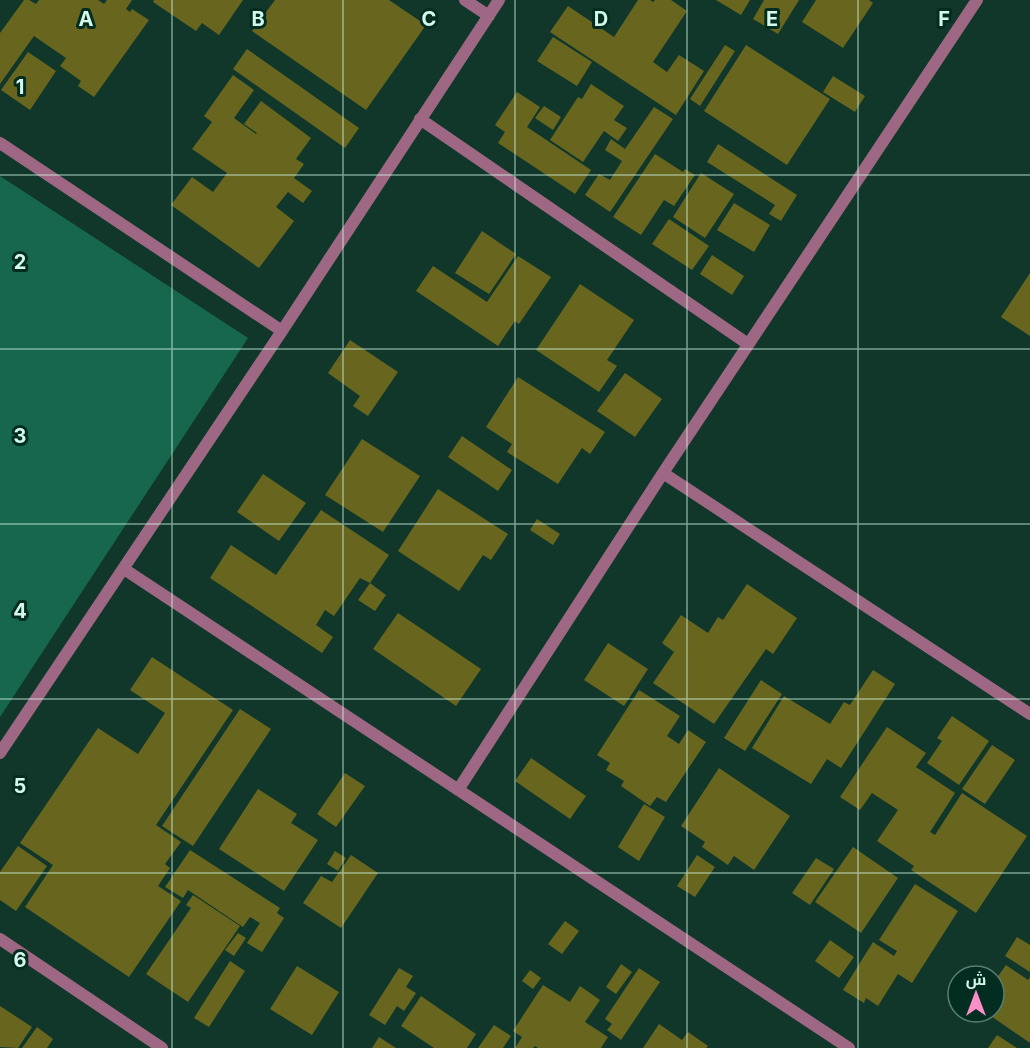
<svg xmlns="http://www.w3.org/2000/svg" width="1030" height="1048" viewBox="0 0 1030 1048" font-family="Inter,Cairo,sans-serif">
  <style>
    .green { fill: #17664e }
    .building { fill: #68661e }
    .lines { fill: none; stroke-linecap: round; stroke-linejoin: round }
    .street { stroke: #9e6884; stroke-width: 12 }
    .grid { fill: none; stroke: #d4f8e9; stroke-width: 1.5; stroke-opacity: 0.55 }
    .grid-label { font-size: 20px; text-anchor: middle; font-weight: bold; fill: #d4f8e9; stroke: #042d21; stroke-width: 6; stroke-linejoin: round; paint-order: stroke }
  </style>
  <rect width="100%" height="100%" fill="#10372a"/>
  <!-- green -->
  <path class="green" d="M 0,176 L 248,338 L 0,717 Z"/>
  <!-- building -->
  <path class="building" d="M 24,0 L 29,0 L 36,4 L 39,0 L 98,0 L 104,4 L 107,0 L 132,0 L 126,9 L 130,12 L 132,9 L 149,20 L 94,97 L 78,86 L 81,81 L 60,66 L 66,58 L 34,36 L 0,84 L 0,33 Z
    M 154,0 L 243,0 L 219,35 L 202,23 L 196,31 L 153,2 Z
    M 275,0 L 389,0 L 426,25 L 366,110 L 252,31 Z
    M 638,0 L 650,0 L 653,2 L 655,0 L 671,0 L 687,11 L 653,62 L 667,72 L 679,55 L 704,71 L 676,115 L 550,32 L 568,6 L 614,37 Z
    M 716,0 L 750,0 L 741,15 Z
    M 764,0 L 799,0 L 778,34 L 753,19 Z
    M 816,0 L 869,0 L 873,3 L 843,48 L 802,22 Z
    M 553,37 L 592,62 L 577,86 L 537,61 Z
    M 725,45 L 735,51 L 700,106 L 690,99 Z
    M 746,45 L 830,99 L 787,165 L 704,111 Z
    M 247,49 L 359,128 L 345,148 L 233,69 Z
    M 28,52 L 56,71 L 30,110 L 1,90 Z
    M 233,75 L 254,90 L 234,118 L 256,134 L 257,133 L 244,124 L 261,101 L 311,138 L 296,159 L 304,164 L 294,178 L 312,191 L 303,203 L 288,192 L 276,207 L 294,221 L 259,268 L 171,205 L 192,177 L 213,192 L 227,173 L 192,149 L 212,122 L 204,116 Z
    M 833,76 L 865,96 L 855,112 L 823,92 Z
    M 591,84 L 624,106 L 614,120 L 627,128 L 618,141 L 604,131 L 583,162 L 550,140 L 578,97 L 582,99 Z
    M 517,92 L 540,107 L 527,127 L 591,170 L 575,194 L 498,143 L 505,132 L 495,125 Z
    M 544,106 L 561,117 L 553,130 L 535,118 Z
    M 654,107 L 673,119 L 610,212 L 585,195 L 599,174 L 610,180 L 622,161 L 605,150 L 611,139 L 625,149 Z
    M 718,144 L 797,195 L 781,221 L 769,214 L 775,205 L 707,162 Z
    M 655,154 L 683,172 L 685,169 L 695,175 L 674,206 L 664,200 L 641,235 L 613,217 Z
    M 701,173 L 734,194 L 705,238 L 673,217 Z
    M 734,203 L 770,225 L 754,252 L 717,230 Z
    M 669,219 L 709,246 L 692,270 L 652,244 Z
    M 482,231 L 516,254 L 489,294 L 455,273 Z
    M 712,255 L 744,276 L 732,295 L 700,274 Z
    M 518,256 L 551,277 L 519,324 L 515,321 L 498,346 L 416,291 L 433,266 L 487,302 Z
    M 1030,273 L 1030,336 L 1001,317 Z
    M 580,284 L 634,320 L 607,360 L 617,366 L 599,392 L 536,350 Z
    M 350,340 L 398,372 L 368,416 L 353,406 L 360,396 L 328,373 Z
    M 625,373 L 662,399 L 635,437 L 597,411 Z
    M 518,377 L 605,432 L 590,454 L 582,448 L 558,484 L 507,452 L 512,444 L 486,427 Z
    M 462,436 L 512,470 L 498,491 L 448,457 Z
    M 362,439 L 420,476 L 383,532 L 325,495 Z
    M 263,474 L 306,503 L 279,541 L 237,512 Z
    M 438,489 L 508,534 L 491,560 L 483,555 L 459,591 L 398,551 Z
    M 321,510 L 389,555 L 370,583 L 386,595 L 375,611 L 358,600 L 370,583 L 360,578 L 334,616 L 325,610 L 316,625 L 333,637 L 322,653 L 210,578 L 231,545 L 276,575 Z
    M 537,519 L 560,534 L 553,545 L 530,530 Z
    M 747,584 L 797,618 L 773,654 L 766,649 L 714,724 L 653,683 L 674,652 L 662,643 L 681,615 L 708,633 L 718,617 L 723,620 Z
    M 398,613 L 481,669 L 456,706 L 373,649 Z
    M 608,643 L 648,669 L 624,706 L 584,680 Z
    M 152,657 L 233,710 L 156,825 L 181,842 L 165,864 L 170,868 L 158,886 L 181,901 L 129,977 L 25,907 L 53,865 L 20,843 L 98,728 L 138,754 L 165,713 L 130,690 Z
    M 873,670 L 895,684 L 841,768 L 827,759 L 811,784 L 752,748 L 784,696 L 830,724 L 844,702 L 850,705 Z
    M 761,680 L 782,694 L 745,751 L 724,738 Z
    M 639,690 L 680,716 L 667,736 L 679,744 L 688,730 L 706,742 L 666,802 L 657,797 L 650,806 L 621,786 L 624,781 L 606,770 L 610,763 L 597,755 Z
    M 240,709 L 271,729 L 193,846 L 162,826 Z
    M 952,716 L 989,741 L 959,785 L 927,763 L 942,741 L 937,738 Z
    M 887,727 L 926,753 L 916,767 L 955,793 L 930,832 L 935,835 L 962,793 L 1027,836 L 976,913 L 911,870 L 914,866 L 877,841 L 898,810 L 872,793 L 860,810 L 840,797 Z
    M 992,745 L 1015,760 L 985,804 L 962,789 Z
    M 531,758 L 586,796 L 570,819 L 515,781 Z
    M 719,768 L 790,816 L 754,870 L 734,856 L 728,865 L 702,847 L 705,842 L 681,826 Z
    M 345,773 L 365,786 L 336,827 L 317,814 Z
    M 258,789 L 297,814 L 291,823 L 318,840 L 284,891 L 219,849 Z
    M 644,804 L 665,817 L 639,861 L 618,847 Z
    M 18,846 L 47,866 L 16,911 L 0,900 L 0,872 Z
    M 853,847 L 898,878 L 861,933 L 815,902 Z
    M 190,850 L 280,908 L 277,913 L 284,918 L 262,952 L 247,943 L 260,923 L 250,917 L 243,927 L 188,890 L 183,898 L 165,887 Z
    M 335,851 L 346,858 L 338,871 L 327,864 Z
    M 351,855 L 378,873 L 341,928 L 303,903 L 321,876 L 332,882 Z
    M 697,855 L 715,867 L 695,897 L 677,886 Z
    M 816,858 L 834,869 L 810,905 L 792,893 Z
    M 915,884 L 958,911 L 912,983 L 898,974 L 878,1006 L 866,998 L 864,1003 L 843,990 L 873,942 L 894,956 L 897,951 L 879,940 Z
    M 193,895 L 240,926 L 188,1002 L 146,974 L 191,908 L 186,905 Z
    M 565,921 L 579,931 L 562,954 L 548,944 Z
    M 238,933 L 246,938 L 234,956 L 225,950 Z
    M 1017,937 L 1030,945 L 1030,972 L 1005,956 Z
    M 830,940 L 854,957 L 839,978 L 815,961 Z
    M 230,961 L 245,971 L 209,1027 L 194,1018 Z
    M 621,964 L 632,972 L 616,994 L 606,987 Z
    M 1006,965 L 1028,980 L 1030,977 L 1030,1043 L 985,1012 L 994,1012 L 994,982 Z
    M 297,966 L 339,992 L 312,1035 L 270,1009 Z
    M 399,968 L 413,976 L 406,987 L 416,993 L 404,1011 L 397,1006 L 385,1025 L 369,1015 Z
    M 639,968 L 660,982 L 621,1040 L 607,1030 L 612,1024 L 605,1019 Z
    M 530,970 L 541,978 L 533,989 L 522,981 Z
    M 543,985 L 570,1002 L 580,986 L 600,1000 L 585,1022 L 608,1037 L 601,1048 L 538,1048 L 535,1046 L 533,1048 L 515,1048 L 522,1037 L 513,1031 Z
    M 421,996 L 476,1034 L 467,1048 L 434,1048 L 401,1026 Z
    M 0,1006 L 32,1027 L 18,1048 L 0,1047 Z
    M 659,1024 L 682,1040 L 688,1032 L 708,1046 L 706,1048 L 643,1048 Z
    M 494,1025 L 511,1036 L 503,1048 L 478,1048 Z
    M 37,1027 L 53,1039 L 47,1048 L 22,1048 Z
    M 997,1035 L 1017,1048 L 988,1048 Z
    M 379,1037 L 396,1048 L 372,1048 Z"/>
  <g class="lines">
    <!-- street -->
    <path class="street" d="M 465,0 L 489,16
      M 420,119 L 748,344
      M 0,143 L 282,331
      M 663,473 L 1030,714
      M 124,569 L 849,1048
      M 0,753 L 282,331 L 499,0
      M 458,790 L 663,473 L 977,0
      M 0,939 L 162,1048"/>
  </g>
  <!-- grid -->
  <path class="grid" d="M 172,0 L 172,1048M 343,0 L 343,1048M 515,0 L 515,1048M 687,0 L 687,1048M 858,0 L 858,1048M 0,175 L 1030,175M 0,349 L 1030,349M 0,524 L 1030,524M 0,699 L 1030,699M 0,873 L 1030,873"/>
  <g class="grid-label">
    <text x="86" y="26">A</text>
    <text x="258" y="26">B</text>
    <text x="429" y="26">C</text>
    <text x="601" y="26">D</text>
    <text x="772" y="26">E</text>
    <text x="944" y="26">F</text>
    <text x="20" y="94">1</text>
    <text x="20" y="269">2</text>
    <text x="20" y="443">3</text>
    <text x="20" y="618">4</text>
    <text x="20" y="793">5</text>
    <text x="20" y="967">6</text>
  </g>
  <!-- north arrow -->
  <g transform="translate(976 994)"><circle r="28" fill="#042d21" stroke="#577e71" stroke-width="1.5"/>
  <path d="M0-4.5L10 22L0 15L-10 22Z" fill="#fa8fc8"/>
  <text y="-9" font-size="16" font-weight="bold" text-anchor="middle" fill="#d4f8e9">ش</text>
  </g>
</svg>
